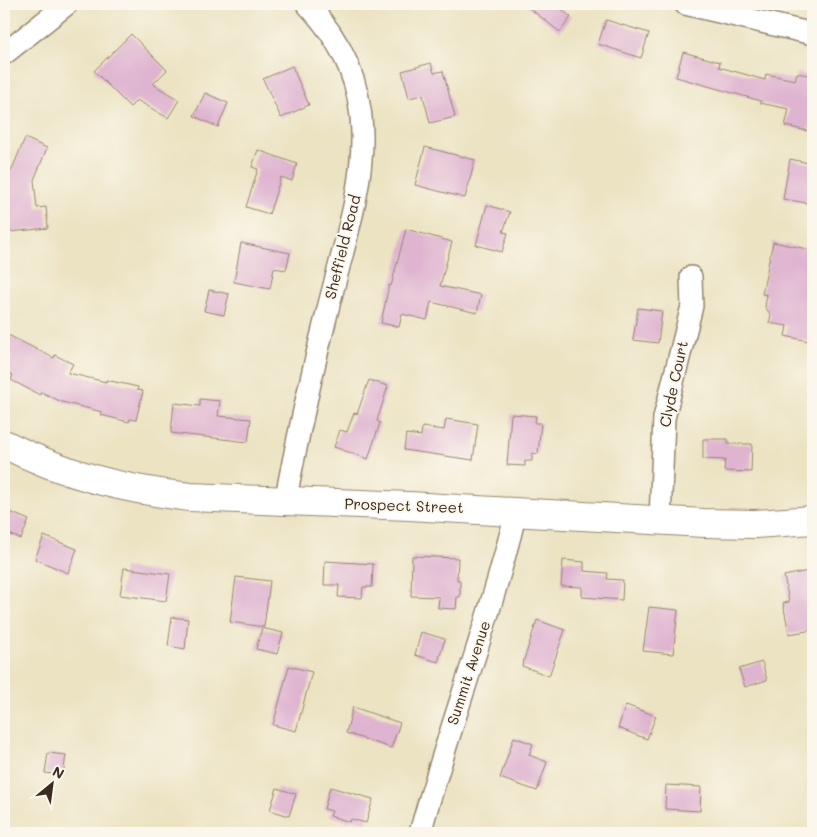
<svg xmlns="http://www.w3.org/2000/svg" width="817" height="837" viewBox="0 0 817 837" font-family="Mali,sans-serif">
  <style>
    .building { fill: #dfb4d0 }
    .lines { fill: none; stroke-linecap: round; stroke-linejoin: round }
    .street-casing { stroke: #948670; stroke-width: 24 }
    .secondary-casing { stroke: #948670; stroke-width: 30 }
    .street { stroke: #fff; stroke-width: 21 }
    .secondary { stroke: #fff; stroke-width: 28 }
    .labels { text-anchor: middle; stroke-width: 4; stroke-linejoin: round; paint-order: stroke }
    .street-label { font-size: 15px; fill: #3b2a1e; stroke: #fbf7ec }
  </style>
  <rect width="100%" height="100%" fill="#fbf7ec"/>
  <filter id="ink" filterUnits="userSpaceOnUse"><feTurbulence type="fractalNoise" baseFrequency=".02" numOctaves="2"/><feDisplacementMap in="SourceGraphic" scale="10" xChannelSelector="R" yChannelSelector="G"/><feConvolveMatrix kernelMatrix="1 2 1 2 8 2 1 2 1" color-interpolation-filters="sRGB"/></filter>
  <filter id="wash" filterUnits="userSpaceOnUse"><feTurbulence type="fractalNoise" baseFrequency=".0096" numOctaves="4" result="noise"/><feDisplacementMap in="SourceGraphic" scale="20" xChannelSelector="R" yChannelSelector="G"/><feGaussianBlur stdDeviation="1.12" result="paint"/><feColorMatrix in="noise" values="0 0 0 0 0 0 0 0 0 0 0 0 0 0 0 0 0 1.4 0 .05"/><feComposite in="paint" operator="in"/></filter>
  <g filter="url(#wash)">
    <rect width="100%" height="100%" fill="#ece3c3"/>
    <g id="blocks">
      <!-- building -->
      <path class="building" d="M 524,4 L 567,4 L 562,10 L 571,17 L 560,32 Z
        M 606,20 L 649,33 L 641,58 L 598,44 Z
        M 131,34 L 167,70 L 153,84 L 179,100 L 168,118 L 137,100 L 130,107 L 94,71 Z
        M 683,52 L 720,62 L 719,67 L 765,80 L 766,74 L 795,80 L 797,73 L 813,76 L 813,105 L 808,131 L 785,126 L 789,109 L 760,103 L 761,101 L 676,77 Z
        M 431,63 L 434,73 L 443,71 L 455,117 L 430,123 L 423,95 L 409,98 L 402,71 Z
        M 292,66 L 309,105 L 281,118 L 263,79 Z
        M 205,93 L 228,103 L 218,127 L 194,116 Z
        M 25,138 L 47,148 L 34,180 L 37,208 L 46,207 L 48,228 L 10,232 L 5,186 Z
        M 425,147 L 475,160 L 465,198 L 415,185 Z
        M 258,150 L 297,164 L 292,181 L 281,177 L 269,214 L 246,207 L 258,169 L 252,167 Z
        M 790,159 L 813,164 L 813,204 L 783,199 Z
        M 487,205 L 510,212 L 503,232 L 508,233 L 502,252 L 476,245 Z
        M 406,229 L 452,242 L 440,286 L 481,295 L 477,313 L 431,302 L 427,320 L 402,314 L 399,327 L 381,323 L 389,285 L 391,286 Z
        M 773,242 L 812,250 L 810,263 L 813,264 L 813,342 L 785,336 L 787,326 L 769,323 L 771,315 L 765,307 L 767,295 L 762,294 Z
        M 241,243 L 290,253 L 286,270 L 274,268 L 270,289 L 234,282 Z
        M 209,290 L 229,294 L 224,315 L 204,311 Z
        M 638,308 L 662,311 L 658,343 L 633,340 Z
        M 4,333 L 54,358 L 55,355 L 73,364 L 68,373 L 106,382 L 106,380 L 138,387 L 137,390 L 143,391 L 136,420 L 130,419 L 129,422 L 101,415 L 102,412 L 62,402 L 41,392 L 40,395 L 11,380 L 13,375 L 4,371 Z
        M 369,380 L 388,386 L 377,421 L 380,423 L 368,459 L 334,447 L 340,430 L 347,432 L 354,413 L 357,414 Z
        M 200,399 L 220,401 L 218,416 L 251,419 L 248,442 L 171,433 L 174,403 L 200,406 Z
        M 511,414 L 536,416 L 535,423 L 541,423 L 538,454 L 532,453 L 532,461 L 525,461 L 525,466 L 507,465 Z
        M 446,419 L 478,424 L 473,460 L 404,450 L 406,434 L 421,436 L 422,427 L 444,430 Z
        M 703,439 L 728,439 L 728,444 L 752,444 L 751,472 L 724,471 L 725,460 L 703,459 Z
        M 10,512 L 29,520 L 21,539 L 4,532 L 4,527 Z
        M 44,536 L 77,549 L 68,573 L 35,559 Z
        M 412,556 L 458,558 L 457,580 L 460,580 L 460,597 L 457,597 L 456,609 L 438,608 L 439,597 L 411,596 Z
        M 563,560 L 584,562 L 584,571 L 608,573 L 607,579 L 623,580 L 622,600 L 582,597 L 582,587 L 561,586 Z
        M 325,561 L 373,564 L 372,587 L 363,587 L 362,598 L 338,597 L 339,585 L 324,585 Z
        M 124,568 L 170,574 L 166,601 L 120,595 Z
        M 813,570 L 813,630 L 789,634 L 783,603 L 789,602 L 784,576 Z
        M 236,577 L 270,581 L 264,627 L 230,622 Z
        M 649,607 L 678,610 L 673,654 L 643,651 Z
        M 172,617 L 188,619 L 185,649 L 168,646 Z
        M 537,620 L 565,630 L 549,676 L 522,666 Z
        M 262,628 L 283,633 L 277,654 L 256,649 Z
        M 421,632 L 445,639 L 438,662 L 415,655 Z
        M 762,662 L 767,680 L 745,687 L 739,669 Z
        M 289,666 L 312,672 L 296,731 L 273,725 Z
        M 626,705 L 656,716 L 647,739 L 618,728 Z
        M 353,707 L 400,723 L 391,748 L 346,733 Z
        M 514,737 L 533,744 L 529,755 L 547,762 L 537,791 L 500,778 Z
        M 48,753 L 66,755 L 63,775 L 45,773 Z
        M 666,785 L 701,787 L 700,811 L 665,809 Z
        M 330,787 L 373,799 L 366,823 L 351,819 L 350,822 L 330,816 L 332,811 L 324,809 Z
        M 277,788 L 296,794 L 289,816 L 270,810 Z"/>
    </g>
  </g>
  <g filter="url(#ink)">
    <use href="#blocks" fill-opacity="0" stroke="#948670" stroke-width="1"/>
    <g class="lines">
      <defs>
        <path id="street" d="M 685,4 L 813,34
          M 4,54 L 67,4
          M 285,502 C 297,441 310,381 325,321 C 352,206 401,103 307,4
          M 660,521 L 664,418 L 692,306 L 691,277
          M 420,833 C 450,725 490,620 516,512"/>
        <path id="secondary" d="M 4,444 C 66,475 121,489 190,497 L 409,506 L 704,523 L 755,524 L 813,520"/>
      </defs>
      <!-- street casing -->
      <use href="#street" class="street-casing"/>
      <!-- secondary casing -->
      <use href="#secondary" class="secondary-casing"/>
      <!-- street -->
      <use href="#street" class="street"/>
      <!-- secondary -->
      <use href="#secondary" class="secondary"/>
    </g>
  </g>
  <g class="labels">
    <!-- street labels -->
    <g class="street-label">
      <text transform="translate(343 247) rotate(-76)" y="5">Sheffield Road</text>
      <text transform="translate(674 384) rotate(-78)" y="5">Clyde Court</text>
      <text transform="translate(404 506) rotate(2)" y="5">Prospect Street</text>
      <text transform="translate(469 673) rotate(-72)" y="5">Summit Avenue</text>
    </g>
  </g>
  <!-- margin -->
  <rect width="817" height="837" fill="none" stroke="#fbf7ec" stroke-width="20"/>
  <!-- north arrow -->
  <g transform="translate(52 784) rotate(29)" stroke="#fbf7ec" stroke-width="4" paint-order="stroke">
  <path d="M0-4L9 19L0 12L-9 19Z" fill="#3b2a1e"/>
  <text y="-8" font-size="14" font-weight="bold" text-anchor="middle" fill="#3b2a1e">N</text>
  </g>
</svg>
